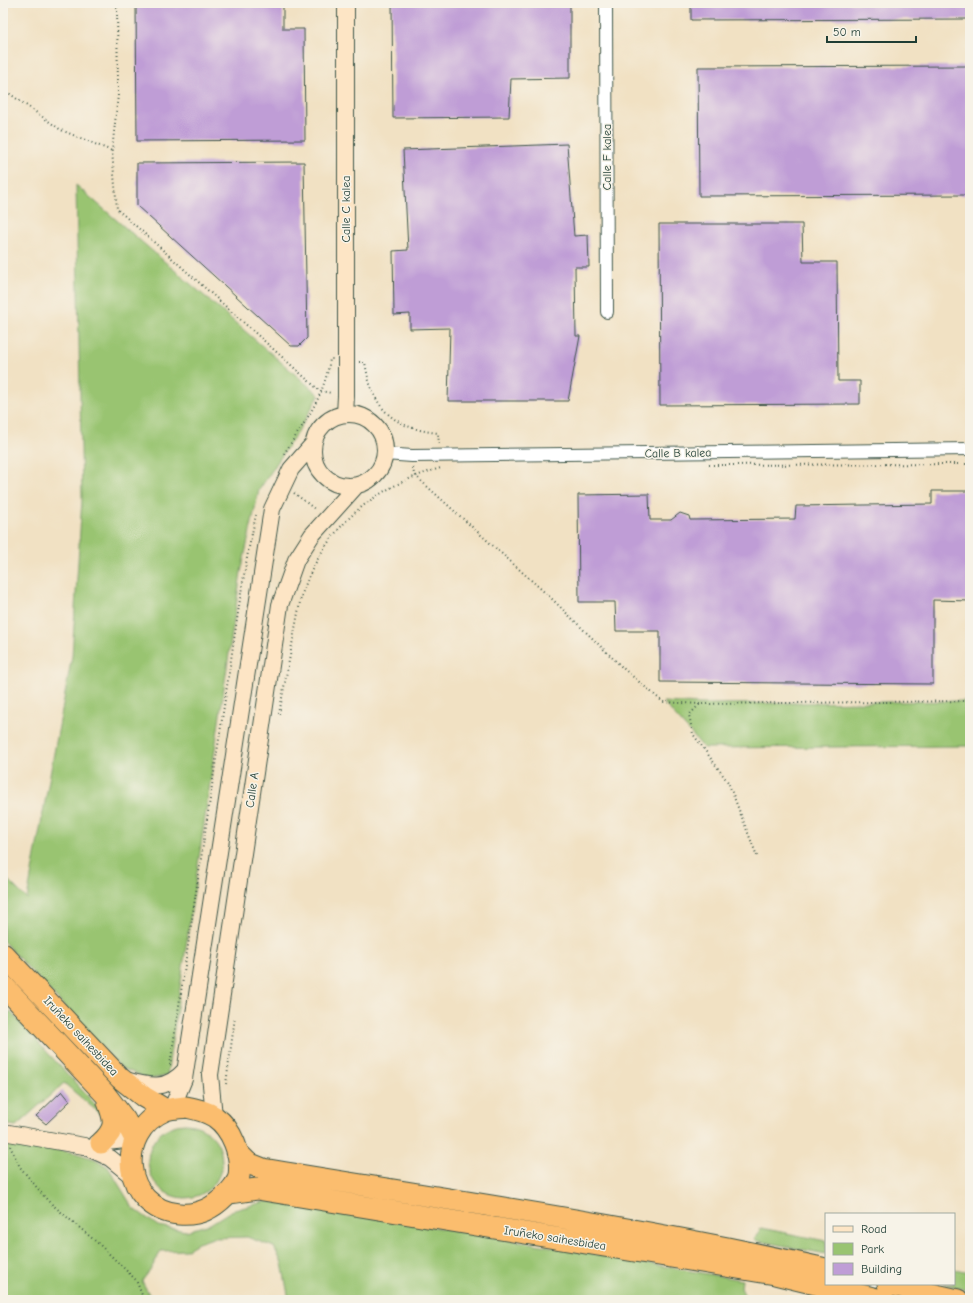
<svg xmlns="http://www.w3.org/2000/svg" width="973" height="1303" viewBox="0 0 973 1303" font-family="'Comic Neue',sans-serif">
  <style>
    .green { fill: #99c471; stroke: #5c8052 }
    .building { fill: #bf9dd6 }
    .lines { fill: none; stroke-linecap: round; stroke-linejoin: round }
    .street-casing { stroke: #3e5649; stroke-width: 14 }
    .secondary-casing { stroke: #3e5649; stroke-width: 18 }
    .highway-casing { stroke: #3e5649; stroke-width: 23 }
    .path { stroke: #3e5649; stroke-width: 2; stroke-dasharray: 1 3; stroke-linecap: butt }
    .street { stroke: #fff; stroke-width: 12 }
    .secondary { stroke: #fde5c5; stroke-width: 16 }
    .highway { stroke: #fbbd6e; stroke-width: 21 }
    .labels { text-anchor: middle; stroke-width: 3; stroke-linejoin: round; paint-order: stroke }
    .street-label { font-size: 12px; fill: #1f3d34; stroke: #f7f3e8 }
  </style>
  <rect width="100%" height="100%" fill="#f7f3e8"/>
  <filter id="ink" filterUnits="userSpaceOnUse"><feTurbulence type="fractalNoise" baseFrequency=".025" numOctaves="2"/><feDisplacementMap in="SourceGraphic" scale="8" xChannelSelector="R" yChannelSelector="G"/><feConvolveMatrix kernelMatrix="1 2 1 2 8 2 1 2 1" color-interpolation-filters="sRGB"/></filter>
  <filter id="wash" filterUnits="userSpaceOnUse"><feTurbulence type="fractalNoise" baseFrequency=".012" numOctaves="4" result="noise"/><feDisplacementMap in="SourceGraphic" scale="16" xChannelSelector="R" yChannelSelector="G"/><feGaussianBlur stdDeviation="0.9" result="paint"/><feColorMatrix in="noise" values="0 0 0 0 0 0 0 0 0 0 0 0 0 0 0 0 0 1.4 0 .05"/><feComposite in="paint" operator="in"/></filter>
  <g filter="url(#wash)">
    <rect width="100%" height="100%" fill="#f1e1c3"/>
    <!-- green -->
    <path class="green" d="M 76,185 L 319,395 L 302,425 L 259,490 L 241,572 L 167,1076 L 149,1079 L 122,1068 L 3,941 L 3,875 L 27,899 L 72,656 L 82,499 Z
      M 970,701 L 970,746 L 704,748 L 663,702 L 700,704 Z
      M 3,1004 L 104,1114 L 107,1120 L 64,1083 L 16,1126 L 3,1124 Z
      M148 1161a37 37 0 1 1 74 0a37 37 0 1 1-74 0Z
      M 12,1141 L 75,1153 L 95,1159 L 108,1167 L 133,1208 L 158,1226 L 186,1231 L 210,1224 L 231,1211 L 267,1201 L 490,1236 L 742,1280 L 741,1288 L 747,1300 L 289,1300 L 282,1263 L 274,1247 L 247,1237 L 213,1238 L 198,1243 L 186,1250 L 161,1251 L 151,1269 L 142,1281 L 152,1300 L 3,1300 L 3,1143 Z
      M 761,1228 L 826,1241 L 826,1254 L 754,1240 Z
      M 954,1269 L 970,1272 L 970,1290 L 944,1284 L 954,1284 Z"/>
    <g id="blocks">
      <!-- building -->
      <path class="building" d="M 136,3 L 283,3 L 283,29 L 304,29 L 305,140 L 137,141 Z
        M 392,3 L 570,3 L 570,78 L 511,79 L 509,117 L 393,118 Z
        M 691,3 L 970,3 L 970,19 L 691,20 Z
        M 970,66 L 970,195 L 699,196 L 698,67 Z
        M 567,144 L 574,236 L 588,235 L 589,267 L 575,267 L 576,336 L 580,336 L 568,401 L 448,401 L 450,328 L 410,329 L 410,314 L 394,315 L 393,251 L 408,250 L 403,150 Z
        M 304,162 L 307,338 L 299,346 L 291,346 L 137,206 L 137,163 Z
        M 659,224 L 802,224 L 803,262 L 837,262 L 838,381 L 860,381 L 860,404 L 660,405 Z
        M 932,491 L 970,491 L 970,601 L 933,600 L 933,684 L 660,682 L 660,631 L 616,631 L 615,602 L 579,602 L 578,495 L 649,494 L 650,520 L 671,520 L 680,513 L 689,516 L 690,520 L 795,519 L 796,506 L 932,504 Z
        M 62,1091 L 70,1101 L 46,1124 L 36,1116 Z"/>
    </g>
  </g>
  <g filter="url(#ink)">
    <use href="#blocks" fill-opacity="0" stroke="#3e5649" stroke-width="1"/>
    <g class="lines">
      <defs>
        <path id="street" d="M 606,3 L 607,312
          M 385,454 L 412,456 L 970,449"/>
        <path id="secondary" d="M313 450a36 36 0 1 1 72 0a36 36 0 1 1-72 0Z
          M 345,414 L 346,396 L 346,3
          M 125,1080 C 151,1087 166,1091 185,1070
          M 172,1108 L 184,1079 L 272,509 L 291,469 L 313,444
          M 214,1116 L 210,1075 L 280,605 L 296,560 L 312,535 L 356,486
          M 3,1132 L 84,1146 L 110,1158 L 132,1176
          M 97,1143 L 135,1139"/>
        <path id="highway" d="M 3,954 L 120,1078 L 144,1097 L 166,1110
          M 3,985 L 105,1094 L 125,1120 L 135,1139
          M 186,1107 C 196,1109 206,1111 215,1117 C 232,1129 242,1155 239,1176 C 238,1182 230,1192 225,1196 C 213,1208 197,1216 179,1214 C 123,1209 113,1132 166,1110 C 172,1108 179,1108 186,1107 Z
          M 101,1143 C 117,1128 115,1121 108,1102
          M 237,1152 L 248,1163 L 263,1169 C 451,1200 640,1227 826,1269
          M 229,1193 L 257,1189 L 775,1274 L 881,1300
          M 888,1284 L 958,1300"/>
      </defs>
      <!-- street casing -->
      <use href="#street" class="street-casing"/>
      <!-- secondary casing -->
      <use href="#secondary" class="secondary-casing"/>
      <!-- highway casing -->
      <use href="#highway" class="highway-casing"/>
      <!-- path -->
      <path class="path" d="M 117,3 L 118,95 L 112,151 L 117,209 L 320,391 L 332,393
        M 3,89 L 61,130 L 112,151
        M 359,362 L 365,362 C 372,408 392,428 438,433 L 439,444
        M 284,454 C 304,422 324,399 330,359 L 333,359
        M 709,465 L 970,464
        M 413,468 L 414,474 L 420,480 L 551,598 L 625,670 L 663,702 L 700,704
        M 294,493 L 316,510
        M 279,714 L 301,597 C 324,528 372,487 441,468
        M 757,856 L 728,782 L 693,734 L 689,715 L 700,704 L 970,701
        M 170,1065 L 241,593 L 248,552 L 256,515
        M 226,1084 L 235,1017
        M 10,1146 L 20,1167 L 48,1201 L 100,1245 L 136,1280 L 144,1300"/>
      <!-- street -->
      <use href="#street" class="street"/>
      <!-- secondary -->
      <use href="#secondary" class="secondary"/>
      <!-- highway -->
      <use href="#highway" class="highway"/>
    </g>
  </g>
  <g class="labels">
    <!-- street labels -->
    <g class="street-label">
      <text transform="translate(607 157) rotate(-90)" y="4">Calle F kalea</text>
      <text transform="translate(346 209) rotate(-90)" y="4">Calle C kalea</text>
      <text transform="translate(678 453) rotate(-1)" y="4">Calle B kalea</text>
      <text transform="translate(252 790) rotate(-82)" y="4">Calle A</text>
      <text transform="translate(81 1036) rotate(47)" y="4">Iruñeko saihesbidea</text>
      <text transform="translate(555 1238) rotate(9)" y="4">Iruñeko saihesbidea</text>
    </g>
  </g>
  <!-- margin -->
  <rect width="973" height="1303" fill="none" stroke="#f7f3e8" stroke-width="16"/>
  <!-- legend -->
  <rect x="825" y="1213" width="130" height="72" fill="#f7f3e8" stroke="#a1aaa0"/>
  <rect x="833" y="1226" width="20" height="6" fill="#fde5c5" stroke="#a1aaa0"/>
  <text x="861" y="1233" font-size="12" fill="#1f3d34">Road</text>
  <rect x="833" y="1243" width="20" height="12" fill="#99c471" stroke="#a1aaa0"/>
  <text x="861" y="1253" font-size="12" fill="#1f3d34">Park</text>
  <rect x="833" y="1263" width="20" height="12" fill="#bf9dd6" stroke="#a1aaa0"/>
  <text x="861" y="1273" font-size="12" fill="#1f3d34">Building</text>
  <!-- scale -->
  <path d="M827 36v6h89v-6" fill="none" stroke="#1f3d34" stroke-width="2"/>
  <text x="833" y="36" font-size="12" fill="#1f3d34" stroke="#f7f3e8" stroke-width="3" paint-order="stroke">50 m</text>
</svg>
